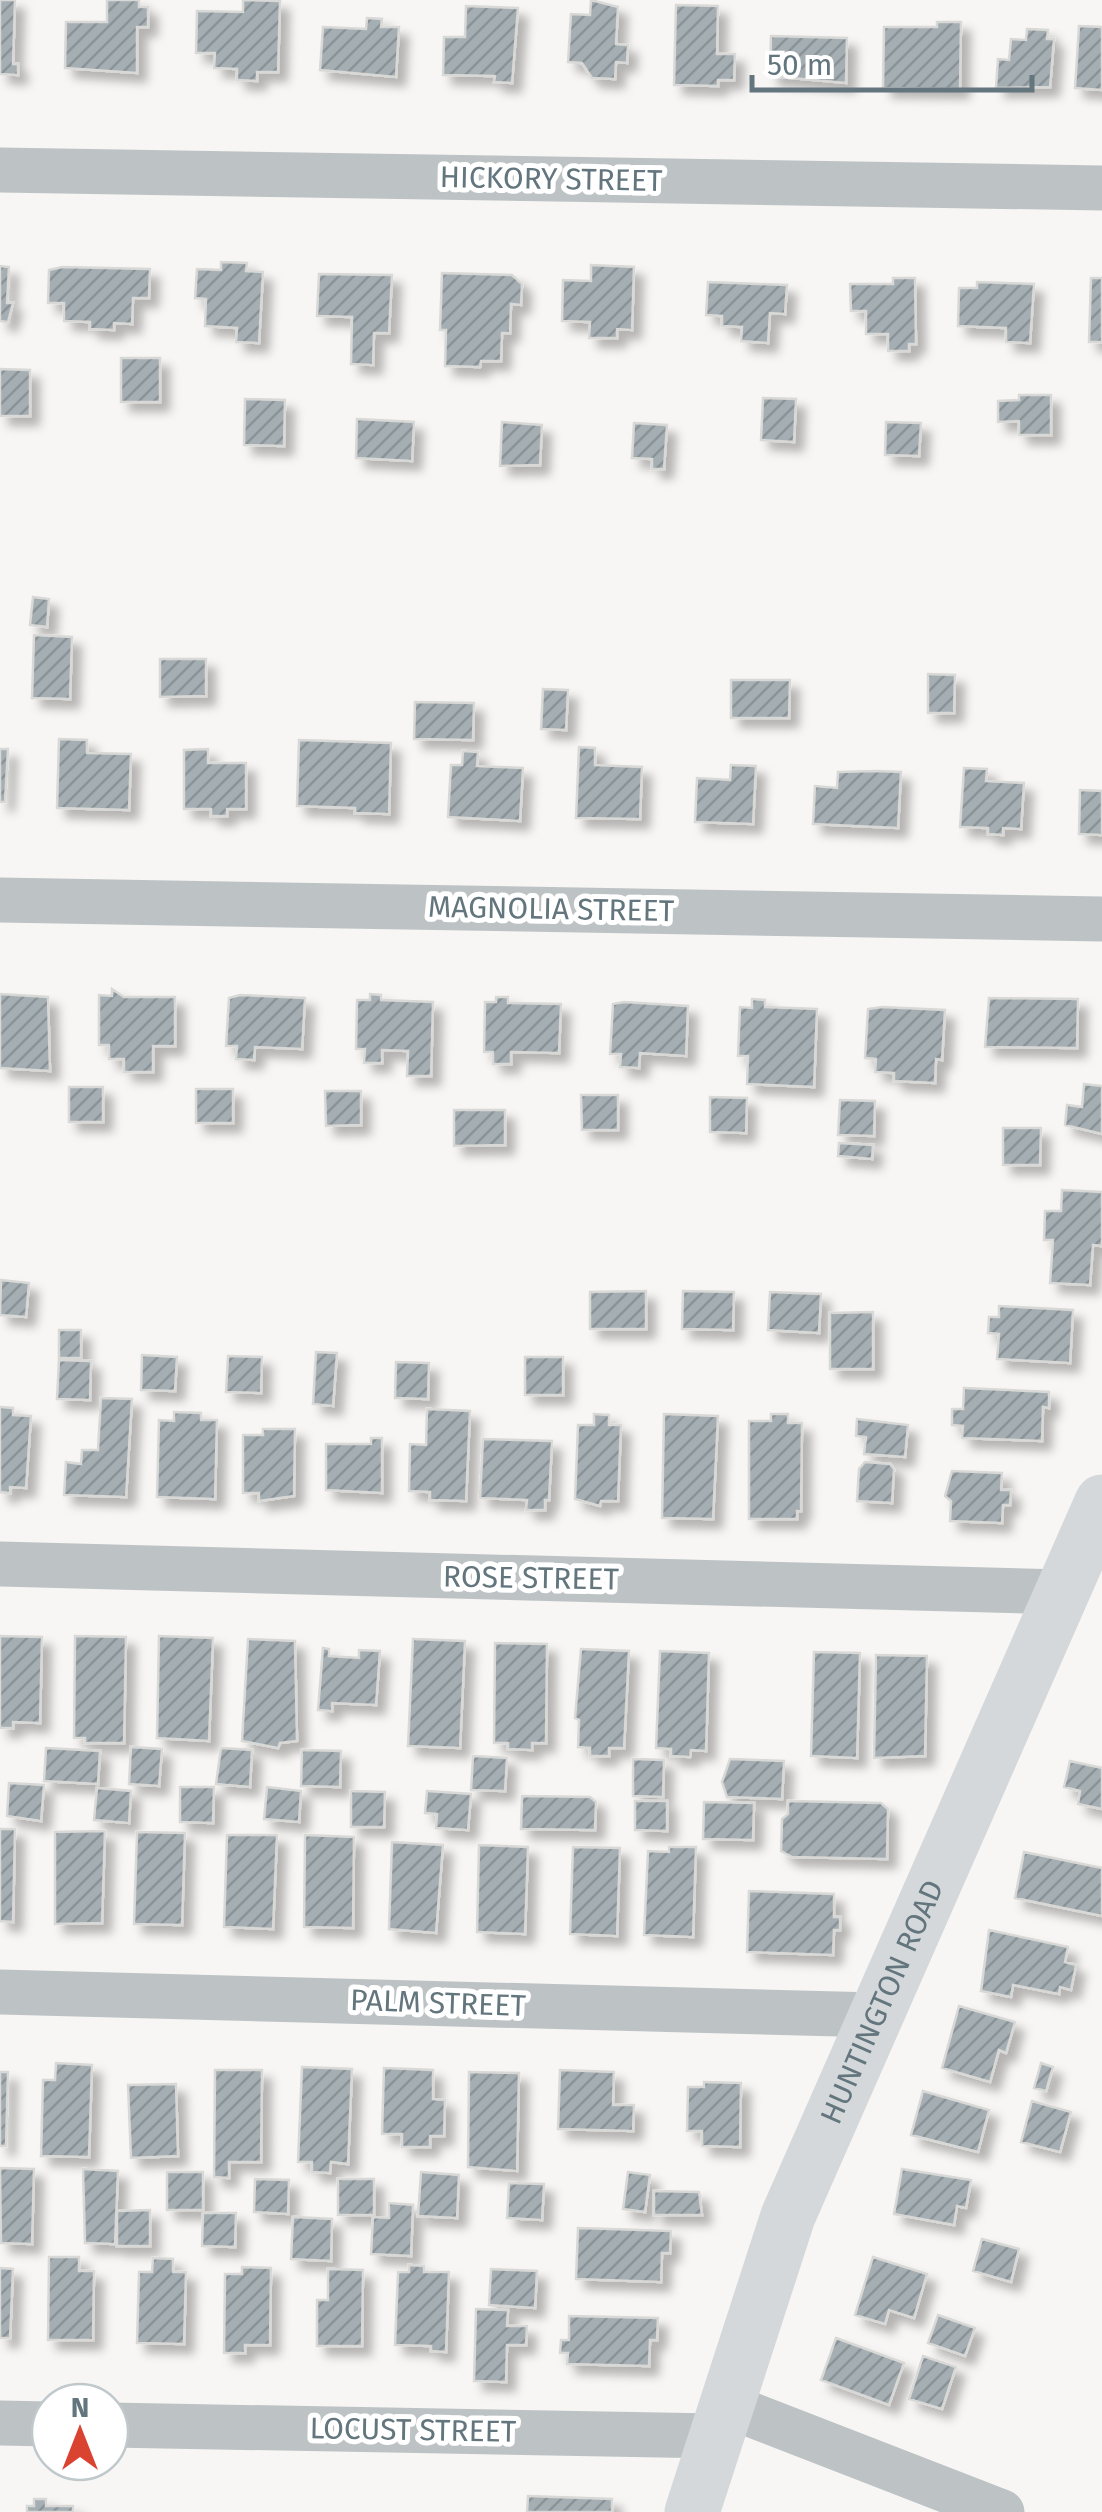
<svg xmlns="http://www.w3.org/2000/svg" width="1102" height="2512" viewBox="0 0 1102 2512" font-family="'Fira Sans',sans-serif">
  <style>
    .building { fill: url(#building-hatch); stroke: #d8d8d6; stroke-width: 2.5; filter: url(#shadow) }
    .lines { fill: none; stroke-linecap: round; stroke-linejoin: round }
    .street { stroke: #bdc3c5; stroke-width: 45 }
    .secondary { stroke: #d4d8db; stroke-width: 55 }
    .labels { text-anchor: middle; stroke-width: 10; stroke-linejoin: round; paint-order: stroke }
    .street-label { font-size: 30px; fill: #63757d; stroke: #fff }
  </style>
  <defs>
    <pattern id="building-hatch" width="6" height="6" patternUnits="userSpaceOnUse" patternTransform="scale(2.5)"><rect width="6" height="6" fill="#a5afb3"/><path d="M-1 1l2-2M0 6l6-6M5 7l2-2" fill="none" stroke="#8a9397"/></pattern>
    <filter id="shadow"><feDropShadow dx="9" dy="9" stdDeviation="5" flood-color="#0004"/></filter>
  </defs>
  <rect width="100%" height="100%" fill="#f7f6f4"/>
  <!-- building -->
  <path class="building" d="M 0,0 L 15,0 L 13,64 L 18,64 L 18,75 L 0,74 Z
    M 107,0 L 139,0 L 139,7 L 148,7 L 148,27 L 137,27 L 137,73 L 65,68 L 66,22 L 107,22 Z
    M 243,0 L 280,1 L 278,72 L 257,72 L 257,81 L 237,80 L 237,69 L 214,68 L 215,53 L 196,53 L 197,11 L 243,12 Z
    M 591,0 L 618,7 L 616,44 L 628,45 L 627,63 L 616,62 L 615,79 L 592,78 L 582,63 L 568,62 L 571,14 L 590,15 Z
    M 676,5 L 718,6 L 717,54 L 735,54 L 734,80 L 718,80 L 718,86 L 674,85 Z
    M 466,6 L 518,8 L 512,83 L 494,82 L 495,76 L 443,75 L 444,37 L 465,37 Z
    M 367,18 L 382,19 L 381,27 L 399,27 L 396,77 L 320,70 L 323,27 L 366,29 Z
    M 937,22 L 961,22 L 960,89 L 883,88 L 884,27 L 937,27 Z
    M 1079,26 L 1102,27 L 1102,90 L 1075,88 Z
    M 1027,29 L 1048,30 L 1047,39 L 1054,39 L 1050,87 L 996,88 L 998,59 L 1009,60 L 1011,39 L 1026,40 Z
    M 771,36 L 847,38 L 846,83 L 770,76 Z
    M 221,262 L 247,263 L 246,271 L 263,272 L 259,343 L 236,342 L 237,328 L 205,326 L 206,299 L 195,298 L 197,269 L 221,270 Z
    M 591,265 L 634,267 L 632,330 L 617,329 L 617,338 L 589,338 L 590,322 L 562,321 L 563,280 L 591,281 Z
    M 0,266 L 9,267 L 7,303 L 13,303 L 8,322 L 0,321 Z
    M 62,267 L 150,269 L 149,298 L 133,298 L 132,324 L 114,323 L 114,330 L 90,329 L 90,322 L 64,321 L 64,303 L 48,303 L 49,270 Z
    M 442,273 L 512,275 L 522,284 L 521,305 L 511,304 L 510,333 L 502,333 L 501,361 L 481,361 L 480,367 L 445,366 L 446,330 L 440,330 Z
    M 319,274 L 392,275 L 389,333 L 374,333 L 373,365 L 351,364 L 352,317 L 317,316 Z
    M 893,278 L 915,278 L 916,344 L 909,344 L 909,351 L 888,351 L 888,334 L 866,334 L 866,311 L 851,311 L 850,284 L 893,284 Z
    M 1091,278 L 1102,278 L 1102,342 L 1089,342 Z
    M 708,282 L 787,285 L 785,314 L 770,313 L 768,343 L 741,341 L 742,327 L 722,326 L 722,316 L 706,315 Z
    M 977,282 L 1034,284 L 1030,343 L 1006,342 L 1006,328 L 958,326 L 959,288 L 977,288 Z
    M 121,358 L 160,358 L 160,402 L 121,402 Z
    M 0,369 L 30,370 L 30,416 L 0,416 Z
    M 1019,395 L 1051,395 L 1051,435 L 1019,435 L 1019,421 L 998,422 L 998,401 L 1019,400 Z
    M 763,398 L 796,399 L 794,442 L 761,440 Z
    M 245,399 L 285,400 L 284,446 L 244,445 Z
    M 357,419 L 414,422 L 412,461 L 356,458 Z
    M 502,422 L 542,425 L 540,465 L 500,466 Z
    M 886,422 L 921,423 L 919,456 L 885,455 Z
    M 634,423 L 667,425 L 664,469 L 652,469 L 652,459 L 632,458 Z
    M 33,597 L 49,599 L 47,627 L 30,625 Z
    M 34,635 L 72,637 L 70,699 L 32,698 Z
    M 160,659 L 206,659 L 206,696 L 160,697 Z
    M 928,674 L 955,675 L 954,713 L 928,713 Z
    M 731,680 L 790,680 L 789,718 L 731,718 Z
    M 543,689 L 568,690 L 566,730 L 541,729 Z
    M 415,702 L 474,703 L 473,740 L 414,739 Z
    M 59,739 L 87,740 L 87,753 L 131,754 L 129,810 L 57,808 Z
    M 299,740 L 391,743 L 389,814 L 355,813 L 355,808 L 297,806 Z
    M 579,747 L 595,748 L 595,765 L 642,767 L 640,819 L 576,818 Z
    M 0,749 L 8,749 L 5,802 L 0,802 Z
    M 208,749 L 208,763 L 246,763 L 246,809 L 227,809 L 227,816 L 211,816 L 211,809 L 184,809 L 184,750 Z
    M 463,751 L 478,752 L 477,766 L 523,768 L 520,821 L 448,817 L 451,765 L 462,765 Z
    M 731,765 L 756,766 L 753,824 L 695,822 L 697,778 L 730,780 Z
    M 964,768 L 987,769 L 986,781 L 1024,783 L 1021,829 L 1003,828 L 1003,835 L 988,834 L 988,828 L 960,827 Z
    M 877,771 L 901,772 L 898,828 L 813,824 L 815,786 L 837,788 L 838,772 Z
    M 1080,790 L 1102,791 L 1102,835 L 1079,834 Z
    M 112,989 L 124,997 L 175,997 L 175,1046 L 153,1046 L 153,1072 L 124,1072 L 124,1059 L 109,1059 L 109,1045 L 99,1045 L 99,995 L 112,996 Z
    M 0,994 L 48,997 L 50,1071 L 0,1068 Z
    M 370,994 L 381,995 L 381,1000 L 433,1002 L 431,1076 L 407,1076 L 408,1051 L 382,1050 L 382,1063 L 364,1063 L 365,1049 L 356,1049 L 357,1000 L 370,1000 Z
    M 240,995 L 305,998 L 302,1049 L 255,1047 L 254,1060 L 236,1059 L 237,1046 L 226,1046 L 229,998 Z
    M 496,997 L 508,997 L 508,1003 L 561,1004 L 559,1053 L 511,1052 L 511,1064 L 493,1064 L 493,1052 L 484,1052 L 485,1002 L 496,1002 Z
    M 989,998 L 1078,999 L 1077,1048 L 985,1047 Z
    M 752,999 L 765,1000 L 765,1007 L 817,1009 L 814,1087 L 747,1084 L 748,1056 L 738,1056 L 740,1007 L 752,1008 Z
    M 624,1002 L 688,1006 L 686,1056 L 640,1053 L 639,1068 L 620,1067 L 621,1054 L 610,1054 L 613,1004 Z
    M 882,1007 L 945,1010 L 942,1060 L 936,1059 L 935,1083 L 894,1081 L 894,1073 L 875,1072 L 876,1059 L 865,1058 L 868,1009 Z
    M 1084,1084 L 1102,1086 L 1102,1134 L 1065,1125 L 1067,1105 L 1082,1107 Z
    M 69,1087 L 103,1087 L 103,1122 L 69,1122 Z
    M 196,1089 L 233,1089 L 233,1123 L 196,1123 Z
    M 325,1091 L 361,1091 L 361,1125 L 326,1126 Z
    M 581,1095 L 618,1095 L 618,1130 L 582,1130 Z
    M 710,1097 L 747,1098 L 746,1133 L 710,1132 Z
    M 840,1100 L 875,1101 L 874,1136 L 838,1135 Z
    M 454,1110 L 505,1110 L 505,1145 L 454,1146 Z
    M 1003,1128 L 1041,1128 L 1040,1165 L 1003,1165 Z
    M 839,1143 L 873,1145 L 872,1159 L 838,1156 Z
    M 1062,1190 L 1102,1192 L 1102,1246 L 1093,1245 L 1090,1285 L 1050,1283 L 1053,1240 L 1044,1240 L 1045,1211 L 1061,1211 Z
    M 1,1280 L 29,1283 L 26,1317 L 0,1315 Z
    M 646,1291 L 646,1329 L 590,1329 L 590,1292 Z
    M 683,1291 L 734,1292 L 733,1330 L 682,1329 Z
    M 770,1292 L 821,1294 L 819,1333 L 768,1330 Z
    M 999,1306 L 1073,1310 L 1070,1363 L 997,1359 L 999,1334 L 988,1333 L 989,1317 L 999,1317 Z
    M 873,1312 L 873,1369 L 830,1369 L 830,1313 Z
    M 59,1330 L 81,1330 L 81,1358 L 59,1358 Z
    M 316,1352 L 337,1353 L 333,1406 L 313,1404 Z
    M 142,1355 L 177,1357 L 175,1391 L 141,1390 Z
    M 228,1356 L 262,1357 L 261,1393 L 226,1392 Z
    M 525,1357 L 563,1357 L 563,1395 L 525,1395 Z
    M 59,1360 L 91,1361 L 90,1400 L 57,1399 Z
    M 396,1362 L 429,1363 L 428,1399 L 395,1398 Z
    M 964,1388 L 1049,1392 L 1049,1408 L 1043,1407 L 1042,1441 L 962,1438 L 963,1426 L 952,1425 L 952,1409 L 963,1409 Z
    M 101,1398 L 132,1399 L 126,1497 L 64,1495 L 66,1462 L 81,1464 L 82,1450 L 98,1450 Z
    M 0,1407 L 13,1408 L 13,1415 L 31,1416 L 26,1488 L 10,1487 L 10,1493 L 0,1492 Z
    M 427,1409 L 470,1411 L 466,1501 L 430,1500 L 430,1492 L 409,1491 L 410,1444 L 426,1445 Z
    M 174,1412 L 201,1413 L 201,1420 L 217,1420 L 215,1499 L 157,1497 L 159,1420 L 174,1421 Z
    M 594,1414 L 609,1415 L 609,1425 L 621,1425 L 618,1501 L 601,1501 L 600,1506 L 575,1499 L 578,1425 L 594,1425 Z
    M 664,1414 L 718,1416 L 713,1519 L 662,1518 Z
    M 771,1414 L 788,1414 L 788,1423 L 802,1423 L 801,1511 L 797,1511 L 797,1519 L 749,1519 L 749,1421 L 771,1421 Z
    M 857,1419 L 908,1425 L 905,1457 L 864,1454 L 866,1437 L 856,1436 Z
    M 263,1429 L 295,1429 L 294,1496 L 259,1501 L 259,1493 L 243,1493 L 243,1435 L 263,1435 Z
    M 371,1438 L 382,1438 L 382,1493 L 326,1490 L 326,1444 L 371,1444 Z
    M 483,1439 L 552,1441 L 549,1500 L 545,1500 L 545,1510 L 526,1510 L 527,1500 L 480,1498 Z
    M 865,1462 L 890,1464 L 894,1469 L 892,1503 L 857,1501 L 859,1469 Z
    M 952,1471 L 1002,1473 L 1001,1490 L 1011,1490 L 1010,1505 L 1003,1505 L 1002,1523 L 950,1521 L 951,1501 L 945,1496 Z
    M 0,1636 L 42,1637 L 40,1723 L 13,1722 L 13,1728 L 0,1728 Z
    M 75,1636 L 126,1637 L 124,1743 L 85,1743 L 85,1738 L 74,1738 Z
    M 159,1636 L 213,1638 L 209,1741 L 157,1738 Z
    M 248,1639 L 295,1641 L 297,1741 L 280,1743 L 278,1748 L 242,1741 Z
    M 413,1639 L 465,1641 L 460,1748 L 408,1746 Z
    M 495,1643 L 547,1644 L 546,1743 L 532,1743 L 532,1750 L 508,1749 L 508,1743 L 494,1743 Z
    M 323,1648 L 329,1649 L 329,1656 L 359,1658 L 359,1650 L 380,1651 L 376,1705 L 332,1703 L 332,1711 L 318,1710 Z
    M 581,1649 L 629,1651 L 624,1748 L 609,1748 L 609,1756 L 590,1756 L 590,1748 L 578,1747 L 579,1720 L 575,1718 Z
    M 660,1651 L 709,1653 L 706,1751 L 691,1750 L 690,1757 L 671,1756 L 671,1749 L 656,1748 Z
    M 814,1652 L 860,1653 L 857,1758 L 811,1756 Z
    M 876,1655 L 927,1656 L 925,1756 L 874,1758 Z
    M 131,1747 L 162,1749 L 159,1786 L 129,1784 Z
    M 46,1748 L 100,1751 L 98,1784 L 44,1781 Z
    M 221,1748 L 252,1750 L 250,1787 L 216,1784 Z
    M 302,1750 L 341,1751 L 340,1787 L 301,1786 Z
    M 473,1756 L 507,1758 L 505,1791 L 471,1790 Z
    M 633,1759 L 664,1760 L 663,1797 L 633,1796 Z
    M 730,1759 L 784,1761 L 782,1799 L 727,1797 L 722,1782 Z
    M 1070,1761 L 1102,1768 L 1102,1809 L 1078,1804 L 1080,1791 L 1064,1787 Z
    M 9,1783 L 44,1785 L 41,1821 L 7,1816 Z
    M 180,1787 L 214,1787 L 213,1823 L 180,1822 Z
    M 267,1787 L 301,1791 L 299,1822 L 264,1819 Z
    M 97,1788 L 131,1791 L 129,1823 L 94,1820 Z
    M 351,1791 L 385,1792 L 384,1827 L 351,1827 Z
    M 427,1791 L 471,1794 L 468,1830 L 436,1828 L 437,1814 L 425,1813 Z
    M 522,1796 L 590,1797 L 596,1802 L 595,1830 L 521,1829 Z
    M 635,1801 L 667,1801 L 667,1831 L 635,1830 Z
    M 788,1801 L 881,1803 L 888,1809 L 887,1859 L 792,1857 L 781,1851 L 782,1819 L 788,1814 Z
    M 704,1802 L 754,1803 L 753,1840 L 703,1839 Z
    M 0,1829 L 15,1829 L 13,1922 L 0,1921 Z
    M 105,1831 L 102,1923 L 55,1924 L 55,1832 Z
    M 137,1832 L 185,1833 L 182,1925 L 134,1924 Z
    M 227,1835 L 277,1835 L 273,1929 L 224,1927 Z
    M 305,1835 L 354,1837 L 353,1928 L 304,1927 Z
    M 392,1842 L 443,1845 L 436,1933 L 389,1929 Z
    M 479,1845 L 528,1847 L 525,1934 L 477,1932 Z
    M 573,1847 L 620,1848 L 617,1936 L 570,1934 Z
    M 669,1847 L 696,1847 L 693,1937 L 644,1935 L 648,1851 L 669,1852 Z
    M 1024,1852 L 1102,1868 L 1102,1916 L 1015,1898 Z
    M 749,1891 L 834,1894 L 834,1917 L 840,1917 L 840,1930 L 834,1930 L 833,1955 L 747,1952 Z
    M 989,1930 L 1068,1947 L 1065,1962 L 1076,1965 L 1071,1990 L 1060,1987 L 1059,1994 L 1013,1985 L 1011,1997 L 981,1991 Z
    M 959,2006 L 1015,2022 L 1006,2053 L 999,2050 L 990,2082 L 942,2068 Z
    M 56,2063 L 92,2065 L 89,2157 L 41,2156 L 43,2080 L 55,2080 Z
    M 1041,2063 L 1053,2067 L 1046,2091 L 1034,2088 Z
    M 302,2067 L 352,2069 L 348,2164 L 331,2162 L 330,2173 L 312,2172 L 312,2162 L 298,2162 Z
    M 384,2068 L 433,2070 L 433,2099 L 445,2100 L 444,2136 L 430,2136 L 430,2147 L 402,2147 L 402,2134 L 382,2134 Z
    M 215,2070 L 262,2070 L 261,2162 L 229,2162 L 229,2178 L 214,2177 Z
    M 560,2070 L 614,2072 L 613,2105 L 634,2105 L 633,2131 L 558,2129 Z
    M 0,2072 L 8,2072 L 6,2146 L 0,2146 Z
    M 469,2072 L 519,2073 L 517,2171 L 468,2167 Z
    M 704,2082 L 741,2083 L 740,2147 L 702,2146 L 702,2131 L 687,2131 L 688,2087 L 704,2087 Z
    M 176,2084 L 178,2156 L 131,2158 L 128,2085 Z
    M 923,2091 L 989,2110 L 978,2152 L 911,2135 Z
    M 1032,2101 L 1071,2112 L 1060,2152 L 1021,2142 Z
    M 0,2168 L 34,2169 L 32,2244 L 1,2243 Z
    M 83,2169 L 118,2171 L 115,2244 L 85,2243 Z
    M 902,2169 L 971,2180 L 966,2208 L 957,2206 L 954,2225 L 894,2214 Z
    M 167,2172 L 203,2172 L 203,2210 L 167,2210 Z
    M 421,2172 L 459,2175 L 457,2218 L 418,2216 Z
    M 628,2172 L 650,2175 L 645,2212 L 623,2209 Z
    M 255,2179 L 289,2180 L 288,2214 L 254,2212 Z
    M 338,2179 L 374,2179 L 374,2215 L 338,2215 Z
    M 509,2183 L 544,2184 L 542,2220 L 507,2218 Z
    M 654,2191 L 699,2192 L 702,2215 L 654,2215 Z
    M 389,2203 L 413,2205 L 411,2256 L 371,2254 L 373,2217 L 389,2218 Z
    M 150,2210 L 150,2246 L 117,2246 L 117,2211 Z
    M 203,2213 L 236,2213 L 235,2247 L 202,2246 Z
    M 293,2217 L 332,2219 L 331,2261 L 291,2259 Z
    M 578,2228 L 671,2231 L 670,2253 L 662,2253 L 661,2282 L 576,2279 Z
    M 982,2239 L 1019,2249 L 1011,2282 L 973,2271 Z
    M 49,2257 L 79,2257 L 79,2271 L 94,2271 L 93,2340 L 48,2340 Z
    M 873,2257 L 927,2274 L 914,2318 L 889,2310 L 885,2324 L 855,2315 Z
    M 153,2258 L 173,2259 L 173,2272 L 186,2272 L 184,2344 L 137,2343 L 139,2272 L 152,2272 Z
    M 409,2265 L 424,2266 L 424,2272 L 449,2272 L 446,2352 L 431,2351 L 431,2346 L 395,2345 L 398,2272 L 409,2272 Z
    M 242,2267 L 271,2268 L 270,2345 L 245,2345 L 245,2353 L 224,2353 L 225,2274 L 242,2274 Z
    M 0,2268 L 13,2269 L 10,2338 L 0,2338 Z
    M 328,2269 L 363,2270 L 362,2346 L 317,2346 L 317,2300 L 328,2300 Z
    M 491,2269 L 537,2271 L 535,2308 L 489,2305 Z
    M 476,2309 L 508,2310 L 507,2326 L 527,2326 L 526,2345 L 507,2345 L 506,2382 L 474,2381 Z
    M 938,2315 L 975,2328 L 965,2356 L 928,2343 Z
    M 569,2316 L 658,2318 L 657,2340 L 650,2340 L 649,2366 L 567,2364 L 568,2353 L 560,2353 L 561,2340 L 569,2340 Z
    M 836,2338 L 904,2363 L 889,2405 L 821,2380 Z
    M 923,2356 L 956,2367 L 942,2409 L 909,2399 Z
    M 528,2496 L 612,2499 L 612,2512 L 527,2512 Z
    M 34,2499 L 46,2499 L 46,2506 L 73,2506 L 73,2512 L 27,2512 L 27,2506 L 34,2506 Z"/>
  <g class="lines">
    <!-- street -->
    <path class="street" d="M 0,170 L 1102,188
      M 0,900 L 1102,919
      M 0,1564 L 1063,1592
      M 0,1992 L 876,2015
      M 726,2405 L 1002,2512
      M 0,2423 L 50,2424
      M 110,2425 L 716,2436"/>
    <!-- secondary -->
    <path class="secondary" id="s1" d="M 692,2512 L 788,2216 L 1102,1502"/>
  </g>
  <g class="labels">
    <!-- street labels -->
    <g class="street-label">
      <text transform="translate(551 179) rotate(1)" y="10">HICKORY STREET</text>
      <text transform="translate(551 909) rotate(1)" y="10">MAGNOLIA STREET</text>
      <text transform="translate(531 1578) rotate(1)" y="10">ROSE STREET</text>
      <text dy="10" stroke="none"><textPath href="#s1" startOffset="545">HUNTINGTON ROAD</textPath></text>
      <text transform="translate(438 2003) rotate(2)" y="10">PALM STREET</text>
      <text transform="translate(413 2430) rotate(1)" y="10">LOCUST STREET</text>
    </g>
  </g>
  <!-- north arrow -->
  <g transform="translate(80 2432)"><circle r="48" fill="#ffffff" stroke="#c1c8cb" stroke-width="2.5"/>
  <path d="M0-8L18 38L0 25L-18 38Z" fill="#da4330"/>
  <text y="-15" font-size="28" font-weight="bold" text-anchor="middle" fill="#63757d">N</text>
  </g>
  <!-- scale -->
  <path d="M752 75v15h280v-15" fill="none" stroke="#63757d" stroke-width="5"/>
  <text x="767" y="75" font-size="30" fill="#63757d" stroke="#ffffff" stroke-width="8" paint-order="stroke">50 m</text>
</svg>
